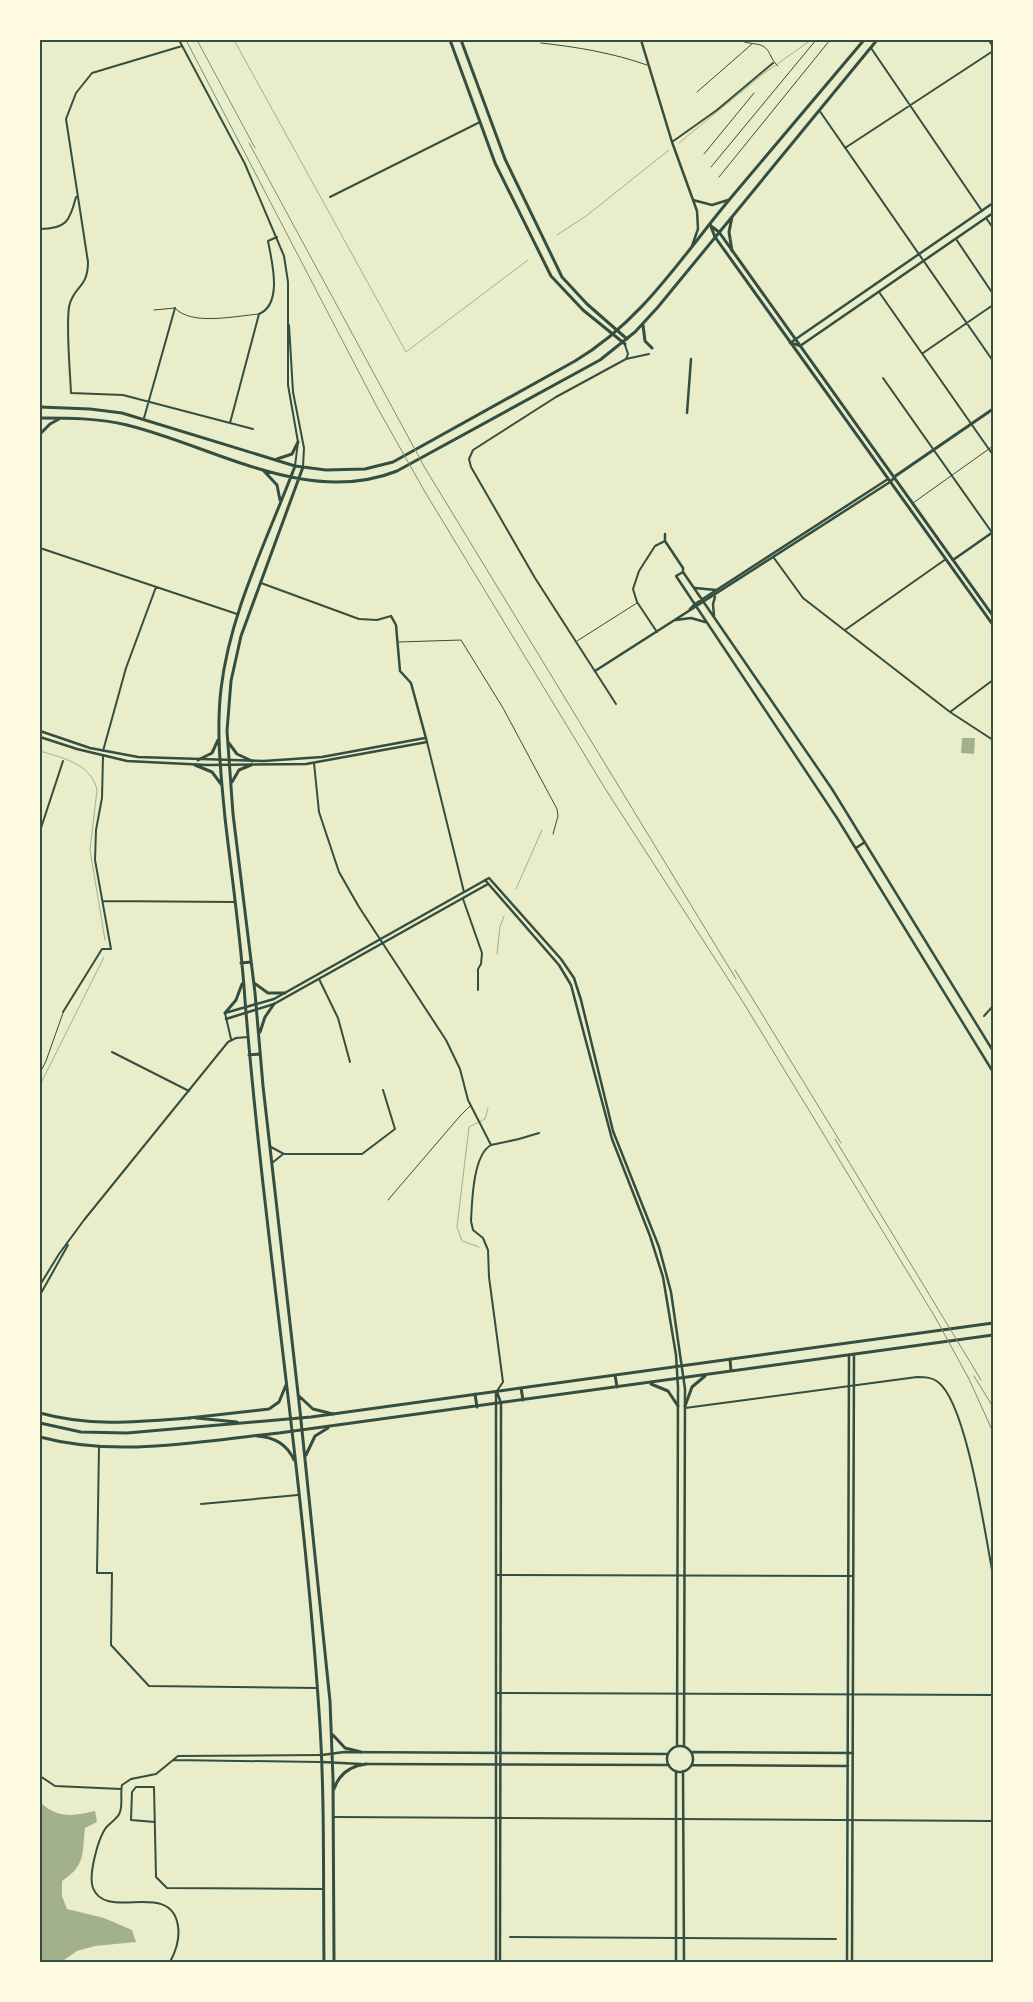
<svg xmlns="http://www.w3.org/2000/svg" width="1033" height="2002" viewBox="0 0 1033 2002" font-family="'PT Sans',sans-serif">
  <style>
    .water { fill: #a3b18a }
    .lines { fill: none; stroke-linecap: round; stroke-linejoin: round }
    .stream { stroke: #a3b18a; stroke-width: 1 }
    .service { stroke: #344e41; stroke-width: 1 }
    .minor { stroke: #344e41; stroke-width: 2 }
    .tertiary { stroke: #344e41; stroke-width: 2.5 }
    .secondary { stroke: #344e41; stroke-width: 3 }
    .primary { stroke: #344e41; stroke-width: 3 }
    .rail { stroke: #7c8e77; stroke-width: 1 }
    .neatline { fill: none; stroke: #344e41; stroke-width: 2 }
  </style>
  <rect width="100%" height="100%" fill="#e9edc9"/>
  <!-- water -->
  <path class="water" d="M 962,738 L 975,738 L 974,754 L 961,753 Z
    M 40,1802 C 57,1819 74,1816 95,1811 L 97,1822 L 85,1828 C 82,1854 86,1865 62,1881 L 62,1896 L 67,1909 L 104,1918 L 132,1930 L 136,1942 L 95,1946 L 77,1951 L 61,1962 L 40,1962 Z"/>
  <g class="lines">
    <!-- stream -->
    <path class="stream" d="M 234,40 L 406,352 L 528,260
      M 679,143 L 763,74 L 811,40
      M 557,235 L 586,216 L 669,150
      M 40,751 C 62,758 91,763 97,790 L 90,850 L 105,940
      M 516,889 L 542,830
      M 497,954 L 500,927 L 504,916
      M 40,1085 L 104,957
      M 479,1247 L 462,1241 L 457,1227 L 469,1127 L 485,1119 L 488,1108"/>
    <!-- service -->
    <path class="service" d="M 740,40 C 746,44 757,43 763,46 C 771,51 771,61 778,66
      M 541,43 C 577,47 613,53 647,65
      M 697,92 L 752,44
      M 704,154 L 754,93
      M 711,167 L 816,40
      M 719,177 L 830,40
      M 154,310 L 175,308 C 191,326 235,316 259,314
      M 913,503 L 993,446
      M 577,641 L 637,603
      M 399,642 L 461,640 L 503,708 L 557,809 L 558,816 L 553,834
      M 40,1073 L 46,1061 L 63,1013
      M 388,1200 L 460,1116 L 470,1106"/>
    <!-- minor -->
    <path class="minor" d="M 179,40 L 245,164 L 284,256 L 288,282 L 288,385 L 298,442 L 295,466
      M 182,46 L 92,73 L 76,93 L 66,119 L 88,262 C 88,289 73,286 69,307 C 66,329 70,370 71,393 L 123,395 L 253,429
      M 871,48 L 982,211
      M 819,110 L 993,361
      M 672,142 L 717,110 L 773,63
      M 845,148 L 993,51
      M 330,197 L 480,122
      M 986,218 L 993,228
      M 40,229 C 66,229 70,221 76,197
      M 956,239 L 993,294
      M 879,292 L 993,455
      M 289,325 L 293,392 L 304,448 L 303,467
      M 625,345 L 628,354 L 626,359
      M 923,353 L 993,305
      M 883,378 L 993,534
      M 144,418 L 175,308
      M 230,423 L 259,314 C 283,304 272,262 268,241 L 277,237
      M 40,548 L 237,614
      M 774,558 L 803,598 L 950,712 L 993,740
      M 261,583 L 359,619 L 377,620 L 391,616
      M 845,630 L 946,559
      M 657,632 L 637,602 L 633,589 L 639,571 L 655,546 L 665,541
      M 616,704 L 535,578 L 471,467 L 469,459 L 473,450 L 556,397 L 626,359 L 649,354
      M 950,712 L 993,680
      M 427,742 L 464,892
      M 103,751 L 126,668 L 156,587
      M 314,763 L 319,812 L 339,872 L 359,907 L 446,1040 L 460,1069 L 468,1100 L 491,1145 C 473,1155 472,1201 471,1221 L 473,1230 L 483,1238 L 488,1250 L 489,1277 L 503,1382 L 497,1391
      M 40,831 L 63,761
      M 463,899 L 482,953 L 481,964 L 478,969 L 478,990
      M 103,901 L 234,902
      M 319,979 L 338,1018 L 350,1062
      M 63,1012 L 102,949 L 111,949 L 95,860 L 96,830 L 102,798 L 103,756
      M 225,1013 L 231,1039
      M 984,1016 L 993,1006
      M 112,1052 L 189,1091
      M 491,1145 L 519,1139 L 539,1133
      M 271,1147 L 284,1154 L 362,1154 L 395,1129 L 383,1090
      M 272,1163 L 282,1155
      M 40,1285 L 59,1254 L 84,1220 L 228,1042 L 236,1038 L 248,1037
      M 40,1295 L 68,1245
      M 685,1408 L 917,1377 C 924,1377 932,1377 938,1382 C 967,1404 985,1535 993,1575
      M 99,1446 L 97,1573 L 112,1573 L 111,1645 L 149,1686 L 317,1688
      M 201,1504 L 298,1495
      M 496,1575 L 853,1576
      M 496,1693 L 993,1695
      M 173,1760 L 320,1762
      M 40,1776 L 55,1786 L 121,1789
      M 334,1817 L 993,1821
      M 155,1822 L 131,1820 L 132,1792 L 136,1787 L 154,1787 L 156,1877 L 167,1888 L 323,1889
      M 510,1937 L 836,1939
      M 170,1962 C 176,1951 180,1939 178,1926 C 171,1879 106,1922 93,1888 C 88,1875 98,1840 105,1829 C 109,1823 118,1819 120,1812 C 123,1803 120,1793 122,1785 L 131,1779 L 156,1774 L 178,1756 L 322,1755"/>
    <!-- tertiary -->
    <path class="tertiary" d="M 641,40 L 672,142 L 697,211 L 698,229 L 692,246
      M 989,40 L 993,46
      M 693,200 L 712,205 L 728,200
      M 790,343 L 993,203
      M 792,343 L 800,346 L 993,213
      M 687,413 L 691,359
      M 665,534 L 665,541 L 683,568 L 683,572 L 832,789 L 993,1051
      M 953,560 L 993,532
      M 683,572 L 676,576 L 837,818 L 993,1072
      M 695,588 L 716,590
      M 690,609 L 695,604 L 888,479
      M 714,616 L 713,604 L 715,597
      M 676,620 L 691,618 L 705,622
      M 595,671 L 890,482 L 894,478
      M 40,731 L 90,748 L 138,757 L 264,761 L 322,757 L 425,738
      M 40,737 L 77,749 L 127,761 L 207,765 L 306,764 L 427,742 L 411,683 L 400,671 L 396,625 L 391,616
      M 856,848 L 865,842
      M 485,880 L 559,965 L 571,985 L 612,1139 L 650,1236 L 663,1277 L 676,1355 L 678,1387 L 677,1746
      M 225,1013 L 274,999 L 489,878 L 561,959 L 574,978 L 581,1000 L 613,1131 L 659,1247 L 671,1292 L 685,1389 L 684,1746
      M 226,1019 L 274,1004 L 488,884
      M 497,1392 L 501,1403 L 501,1412 L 500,1962
      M667 1759a13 13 0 1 1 26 0a13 13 0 1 1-26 0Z
      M 692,1752 L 853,1753
      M 322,1755 L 344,1752 L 668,1754
      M 322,1762 L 361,1764
      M 366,1764 L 669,1765
      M 692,1765 L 848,1766
      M 683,1771 L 684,1962
      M 496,1962 L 496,1393
      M 676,1962 L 676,1771
      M 847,1962 L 849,1355
      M 852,1962 L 854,1354"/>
    <!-- secondary -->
    <path class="secondary" d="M 450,40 L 495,163 L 551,276 L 583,310 L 625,344
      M 461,40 L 505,159 L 562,277 L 587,304 L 627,339
      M 710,224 L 715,237 L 993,625
      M 711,226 L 719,232 L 993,616
      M 894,477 L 993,409
      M 730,1359 L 731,1371
      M 615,1375 L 617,1387
      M 651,1384 L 668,1391 L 678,1406
      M 521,1388 L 523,1400
      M 475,1394 L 477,1407
      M 685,1406 L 692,1387 L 705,1376
      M 40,1413 C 90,1427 138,1422 190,1418
      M 196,1418 L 237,1422
      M 40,1423 L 81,1432 L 127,1433 L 311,1417 L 993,1323
      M 40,1437 C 118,1458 201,1441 279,1433 L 993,1335"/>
    <!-- primary -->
    <path class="primary" d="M 732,217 L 729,232 L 732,251
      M 643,325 L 645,341 L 652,348
      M 40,407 L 90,409 L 122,413 L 295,466 L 326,470 L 365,469 L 393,462 L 575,361 C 641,322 681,258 729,200 C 774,147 819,94 864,40
      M 40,418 C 69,418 98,418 127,425 C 213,446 307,507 397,471 L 600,360 L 635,332 L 658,307 L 877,40
      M 40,434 L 50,424 L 59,419
      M 277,459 L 292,454 L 298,442
      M 295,466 C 268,538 230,612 221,689 C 216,732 221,776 225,818 C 232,879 241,939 245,1000 C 264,1237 303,1473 319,1711 C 325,1794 323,1878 324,1962
      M 303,467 L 241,636 L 231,681 L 227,731 L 233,814 L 255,993 L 263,1086 L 300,1411 L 330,1701 L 333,1779 L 334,1962
      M 263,470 L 277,485 L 280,500
      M 228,742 L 237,754 L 252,761
      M 198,760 L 212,753 L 218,740
      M 195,765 L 212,772 L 221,784
      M 232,782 L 239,770 L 251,765
      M 241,963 L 251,962
      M 254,983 L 268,993 L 285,993
      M 225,1013 L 236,1000 L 242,984
      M 260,1032 L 265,1017 L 274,1004
      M 249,1055 L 260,1054
      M 299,1396 L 313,1409 L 333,1414
      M 189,1418 L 269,1409 L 279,1402 L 286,1385
      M 257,1436 C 273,1437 287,1444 294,1460
      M 306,1455 L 315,1436 L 328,1428
      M 333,1735 L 345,1748 L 361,1752
      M 334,1789 C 339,1774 350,1766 366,1764"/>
    <!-- rail -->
    <path class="rail" d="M 186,40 L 377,407 L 425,492 L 606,790 L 743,1002 L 935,1317 L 969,1379 L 993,1432
      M 197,40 L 255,148
      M 249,143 L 425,468 L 736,979
      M 735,970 L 841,1143
      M 835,1139 L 981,1380
      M 974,1376 L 993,1407"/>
  </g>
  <!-- border -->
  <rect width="1033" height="2002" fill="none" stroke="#fefae0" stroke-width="82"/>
  <rect x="41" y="41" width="951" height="1920" class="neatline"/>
</svg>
